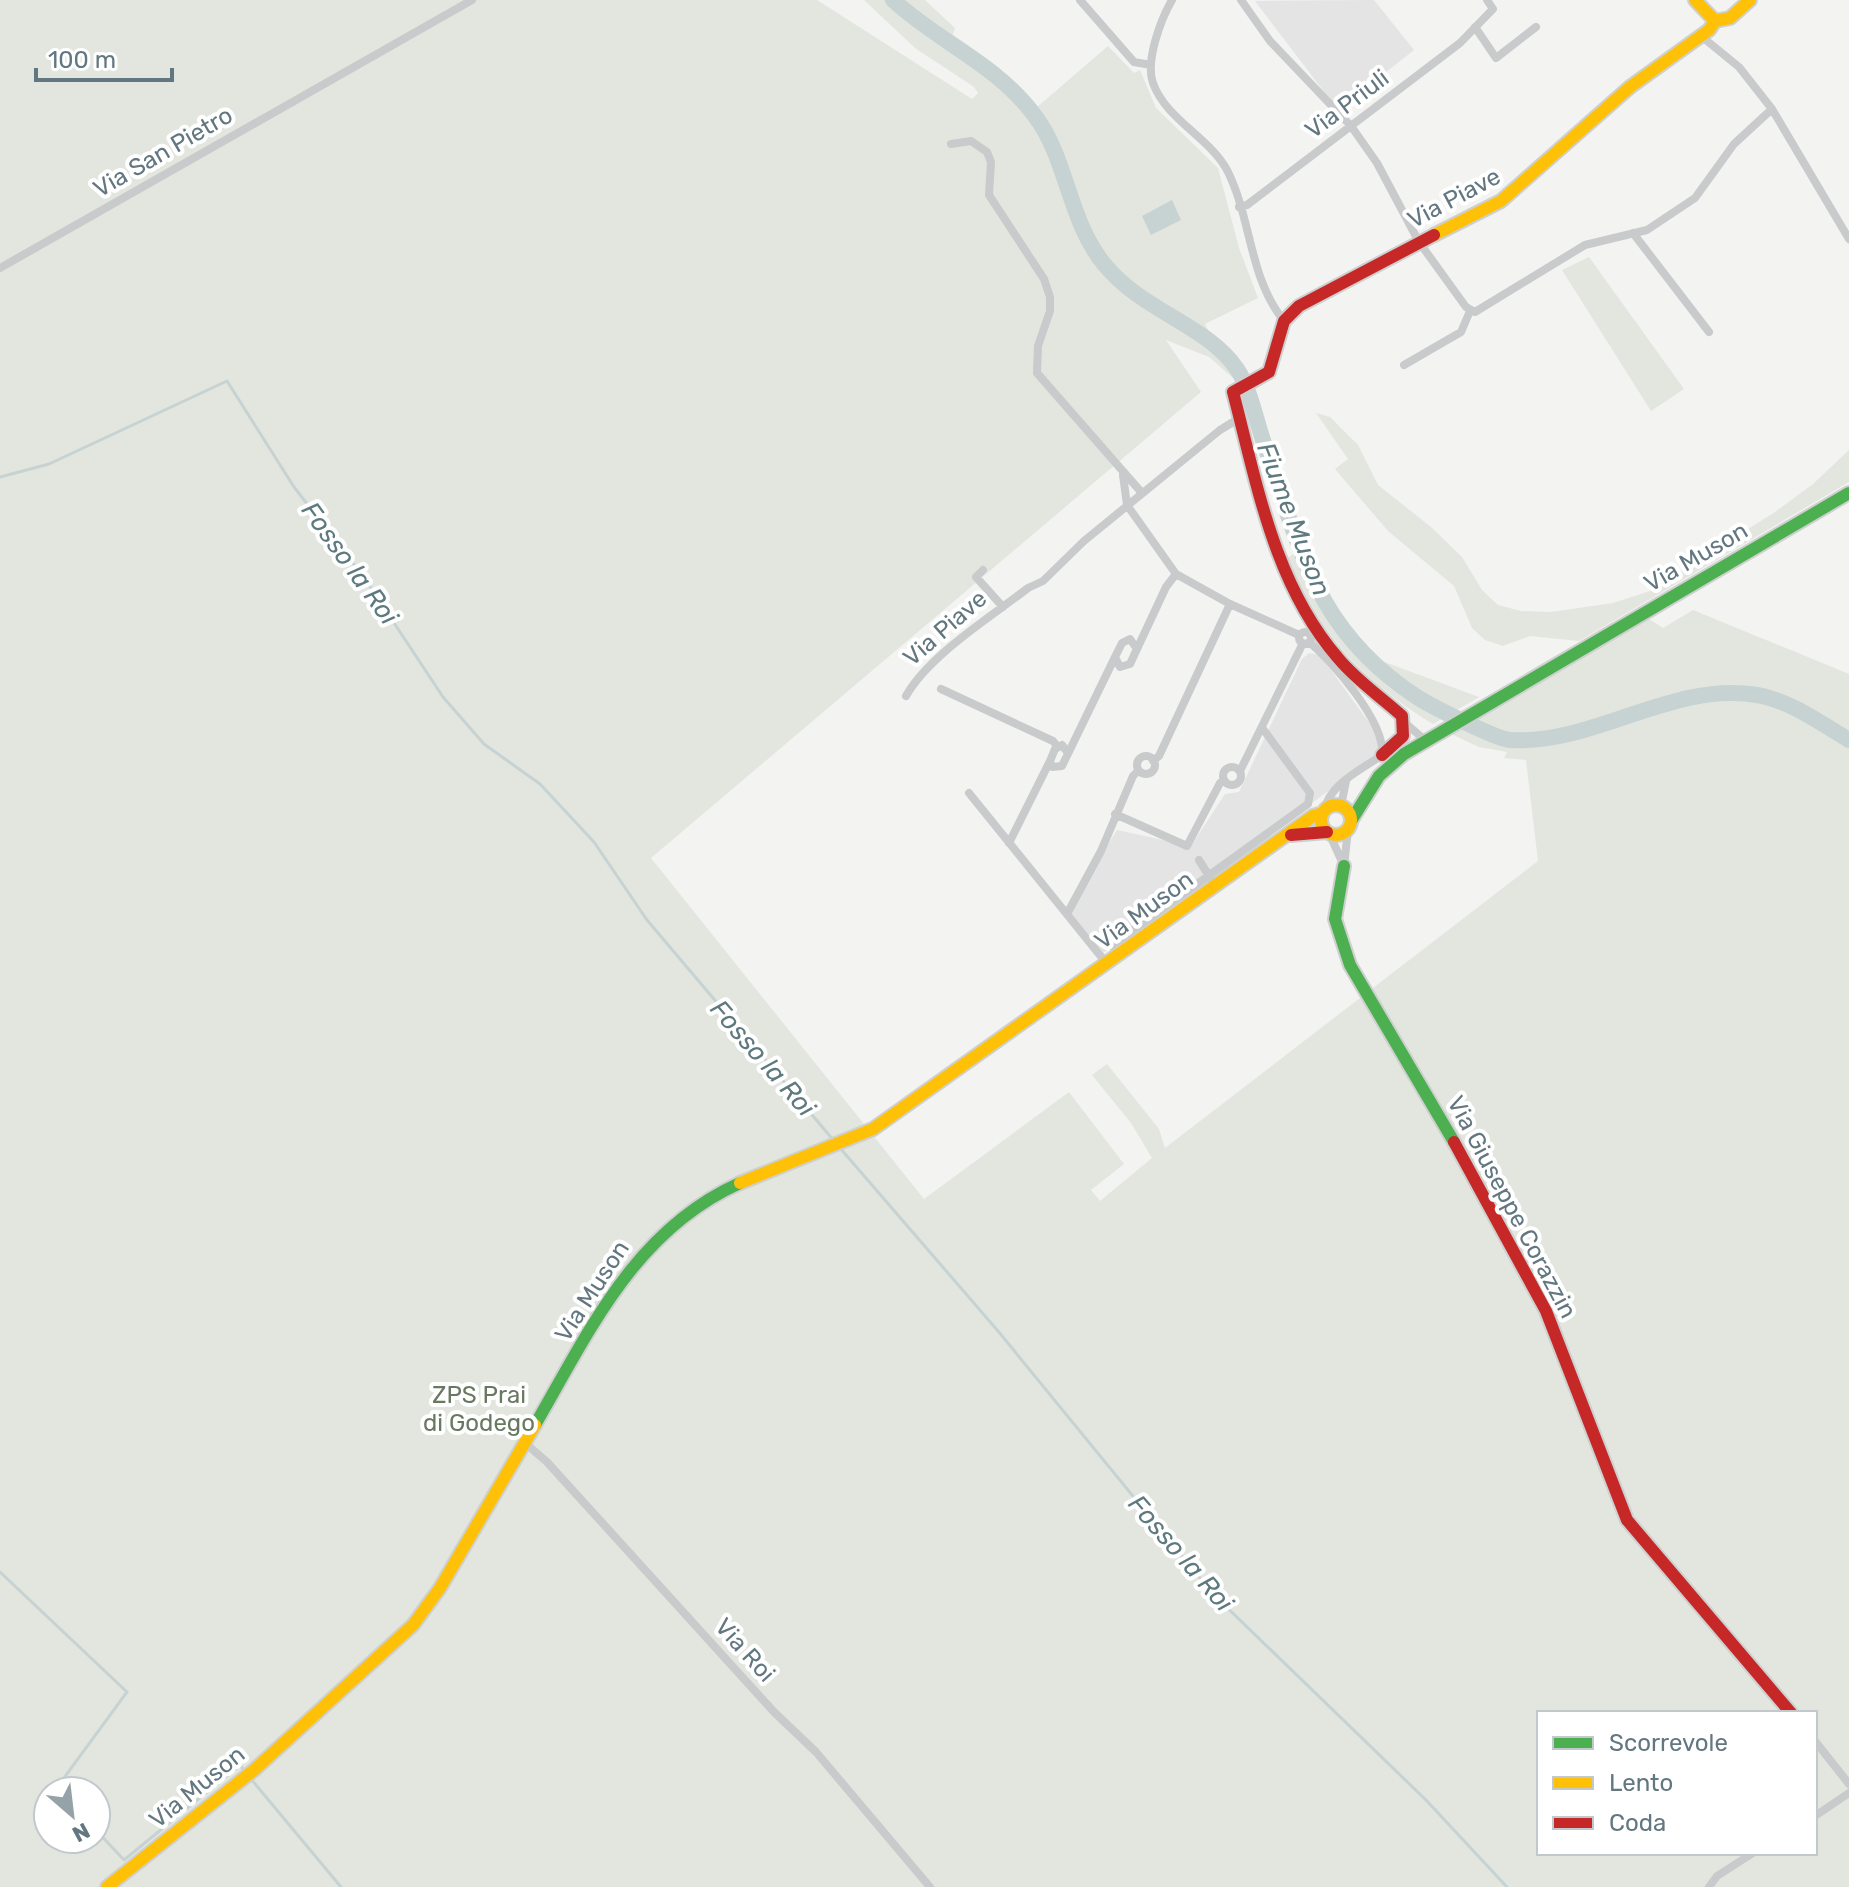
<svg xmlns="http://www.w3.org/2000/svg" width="1849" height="1887" viewBox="0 0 1849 1887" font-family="Rubik,sans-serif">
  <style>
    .built { fill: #e3e4e3 }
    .green { fill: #e3e6df; fill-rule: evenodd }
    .water { fill: #c7d2d3 }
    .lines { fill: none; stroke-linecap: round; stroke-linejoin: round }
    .stream { stroke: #c7d2d3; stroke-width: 3 }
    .river { stroke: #c7d2d3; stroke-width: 16 }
    .fast-casing { stroke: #ced0d0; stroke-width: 16 }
    .slow-casing { stroke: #ced0d0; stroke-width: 16 }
    .jam-casing { stroke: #ced0d0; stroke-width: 16 }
    .street { stroke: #c8cacb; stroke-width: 8 }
    .fast { stroke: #4caf50; stroke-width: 12 }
    .slow { stroke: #ffc107; stroke-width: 12 }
    .jam { stroke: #c62828; stroke-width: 12 }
    .labels { text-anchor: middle; stroke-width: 8; stroke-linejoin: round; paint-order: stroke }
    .street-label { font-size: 24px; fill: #637781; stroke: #fff }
    .park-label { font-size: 24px; fill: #697961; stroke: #fff }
    .water-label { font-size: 26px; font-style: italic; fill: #5e7a7f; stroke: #fff }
  </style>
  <rect width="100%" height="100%" fill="#f3f3f1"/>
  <!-- built -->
  <path class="built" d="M 1374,0 L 1414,50 L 1338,110 L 1255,1 Z
    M 1309,653 L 1320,655 L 1373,728 L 1380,744 L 1376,757 L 1103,953 L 1065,914 L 1117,830 L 1191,846 L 1225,794 L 1239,792 L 1302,659 Z"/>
  <!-- green -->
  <path class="green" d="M 0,0 L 817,0 L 972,99 L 978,93 L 974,87 L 915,48 L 864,0 L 925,0 L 955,28 L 950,43 L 990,74 L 1029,114 L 1108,46 L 1134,73 L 1140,70 L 1156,108 L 1218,168 L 1239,248 L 1258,298 L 1205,324 C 1217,350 1232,352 1246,375 L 1233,378 L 1209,357 L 1166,340 L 1201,392 L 651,858 L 924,1199 L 1069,1092 L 1124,1164 L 1091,1190 L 1100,1201 L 1152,1158 L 1131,1123 L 1092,1075 L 1107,1064 L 1159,1129 L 1165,1148 L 1538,861 L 1526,760 L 1504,758 L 1507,752 L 1479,747 L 1449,733 L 1649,619 L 1663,628 L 1693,610 L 1849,674 L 1849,1887 L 0,1887 ZM 1539,1713 L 1815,1713 L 1815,1853 L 1539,1853 ZM 48,1791 L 96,1791 L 96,1839 L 48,1839 Z
    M 1589,257 L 1684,389 L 1651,411 L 1562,270 Z
    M 1316,413 L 1330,417 L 1358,445 L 1378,485 L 1431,527 L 1462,557 L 1482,590 L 1498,605 L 1521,611 L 1551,612 L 1613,603 L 1650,591 L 1775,512 L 1813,484 L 1849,450 L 1849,482 L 1579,641 L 1530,636 L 1503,646 L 1485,640 L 1472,628 L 1454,586 L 1388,531 L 1335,469 L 1348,459 Z
    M 1301,548 L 1310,586 L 1379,660 L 1479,697 L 1433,724 C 1359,678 1322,637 1288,558 Z"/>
  <!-- water -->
  <path class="water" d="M 1172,200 L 1181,220 L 1151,235 L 1142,216 Z"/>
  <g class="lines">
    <!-- stream -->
    <path class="stream" d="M 0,477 L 49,464 L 227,381 L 294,487 L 363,576 L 443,697 L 484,744 L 540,784 L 594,842 L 647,920 L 835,1142
      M 840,1148 L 998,1331 L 1213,1594 L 1426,1800 L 1507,1887
      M 0,1572 L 127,1692 L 61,1782 L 61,1791
      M 251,1779 L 341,1887
      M 96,1830 L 124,1860 L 240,1765 L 246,1773"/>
    <!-- river -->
    <path class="river" d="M 893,0 C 938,42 997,64 1035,116 C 1068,160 1068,220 1104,264 C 1143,312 1206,324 1237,369 C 1251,390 1256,422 1265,446 C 1301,552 1317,632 1417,697 C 1431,706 1496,739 1510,740 C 1595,745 1671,681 1757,695 C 1789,700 1822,724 1849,740"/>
    <defs>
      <path id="fast" d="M 1351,821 L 1379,776 L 1404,754 L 1849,493
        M 1344,866 L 1335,919 L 1350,965 L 1454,1142
        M 535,1425 C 590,1330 635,1230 740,1183"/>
      <path id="slow" d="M 1695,0 L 1715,21
        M 1434,235 L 1501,201 L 1630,87 L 1709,30 L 1715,21 L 1730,18 L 1750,0
        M1321 820a15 15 0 1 1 30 0a15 15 0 1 1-30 0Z
        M 740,1183 L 873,1129 L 1313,816 L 1323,813
        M 107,1887 L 254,1770 L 413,1625 L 440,1588 L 535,1425"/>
      <path id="jam" d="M 1382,755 L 1403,736 L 1402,716 C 1381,697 1356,680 1338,658 C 1274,584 1257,484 1233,392 L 1269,372 L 1284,321 L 1299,306 L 1434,235
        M 1291,835 L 1327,832
        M 1454,1142 L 1546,1311 L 1627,1520 L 1791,1713"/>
    </defs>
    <!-- fast casing -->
    <use href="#fast" class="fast-casing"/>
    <!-- slow casing -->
    <use href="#slow" class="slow-casing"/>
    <!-- jam casing -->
    <use href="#jam" class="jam-casing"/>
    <!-- street -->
    <path class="street" d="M 1080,0 L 1134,62 L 1151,65
      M 1172,0 C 1161,19 1145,61 1153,83 C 1166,120 1211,138 1228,172 C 1252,221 1249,278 1284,321
      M 1241,0 L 1270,41 L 1351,126 L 1377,163 L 1419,242 L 1466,307 L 1475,312 L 1585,245 L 1647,230 L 1695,198 L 1734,144 L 1772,109
      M 1475,27 L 1496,58 L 1536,27
      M 1701,36 L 1739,67 L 1772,109 L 1849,239
      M 951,144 L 971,141 L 987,152 L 991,162 L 989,195 L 1044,279 L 1050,297 L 1050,311 L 1038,346 L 1037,373 L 1142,493
      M 1239,207 L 1247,205 L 1460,43 L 1493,9 L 1487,0
      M 1633,233 L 1709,332
      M 0,268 L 472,0
      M 1404,365 L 1461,332 L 1470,311
      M 1123,475 L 1127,505 L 1176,574 L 1230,604 L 1299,635
      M 983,570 L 976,577 L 1003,607
      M1299 638a6 6 0 1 1 12 0a6 6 0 1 1-12 0Z
      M 1130,639 L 1137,649 L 1130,664 L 1120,667 L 1115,657 L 1122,643 Z
      M 1309,642 C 1333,662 1386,723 1382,755 C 1361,770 1329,784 1324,811
      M 1137,649 L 1166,587 L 1176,574
      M 941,689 L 1053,741 L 1058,747
      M 906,696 C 929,655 991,617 1028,588 L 1043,581 L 1084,541 L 1220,430 L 1238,419
      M 1404,722 L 1426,741
      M 1068,753 L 1062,745 L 1055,749 L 1050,761 L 1052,767 L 1062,766 L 1115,657
      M1137 765a9 9 0 1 1 18 0a9 9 0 1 1-18 0Z
      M 1153,761 L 1159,756 L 1230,604
      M1223 776a9 9 0 1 1 18 0a9 9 0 1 1-18 0Z
      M 1240,771 L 1303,643
      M 969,793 L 1107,964
      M 1341,806 L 1346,781
      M 1115,814 L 1187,846 L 1220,783 L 1225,781
      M 1329,833 L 1344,866 L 1348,829
      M 1009,843 L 1050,761
      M 1199,860 L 1211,879
      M 1067,914 L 1101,851 L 1133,776 L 1138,771
      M 1111,946 L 1308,804 L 1310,793 L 1263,729
      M 525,1443 L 547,1462 L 774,1712 L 816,1752 L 930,1887
      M 1815,1741 L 1849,1784
      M 1815,1816 L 1849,1793
      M 1709,1887 L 1717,1876 L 1753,1853"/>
    <!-- fast -->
    <use href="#fast" class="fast"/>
    <!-- slow -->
    <use href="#slow" class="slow"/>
    <!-- jam -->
    <use href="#jam" class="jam"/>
  </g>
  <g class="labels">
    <!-- street labels -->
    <g class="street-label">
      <text transform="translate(1347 104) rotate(-37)" y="8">Via Priuli</text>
      <text transform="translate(163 152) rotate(-30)" y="8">Via San Pietro</text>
      <text transform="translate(1454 198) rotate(-28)" y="8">Via Piave</text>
      <text transform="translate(1696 557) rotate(-30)" y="8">Via Muson</text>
      <text transform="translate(945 628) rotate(-41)" y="8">Via Piave</text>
      <text transform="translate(1144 910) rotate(-36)" y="8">Via Muson</text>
      <text transform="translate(1512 1207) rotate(62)" y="8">Via Giuseppe Corazzin</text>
      <text transform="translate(592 1291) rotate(-57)" y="8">Via Muson</text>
      <text transform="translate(745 1650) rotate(48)" y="8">Via Roi</text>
      <text transform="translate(197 1787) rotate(-39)" y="8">Via Muson</text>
    </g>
    <!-- park labels -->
    <g class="park-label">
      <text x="479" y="1403">ZPS Prai<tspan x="479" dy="28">di Godego</tspan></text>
    </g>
    <!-- water labels -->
    <g class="water-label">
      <text transform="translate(1294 519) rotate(69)" y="9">Fiume Muson</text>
      <text transform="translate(350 563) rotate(54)" y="9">Fosso la Roi</text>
      <text transform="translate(763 1058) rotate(49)" y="9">Fosso la Roi</text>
      <text transform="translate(1181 1553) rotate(49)" y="9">Fosso la Roi</text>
    </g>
  </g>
  <!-- legend -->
  <rect x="1537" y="1711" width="280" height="144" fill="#ffffff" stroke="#c1c9cd" stroke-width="2"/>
  <rect x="1553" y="1737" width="40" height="12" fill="#4caf50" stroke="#c1c9cd" stroke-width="2"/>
  <text x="1609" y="1751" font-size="24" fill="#637781">Scorrevole</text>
  <rect x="1553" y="1777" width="40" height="12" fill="#ffc107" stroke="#c1c9cd" stroke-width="2"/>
  <text x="1609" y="1791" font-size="24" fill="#637781">Lento</text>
  <rect x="1553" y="1817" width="40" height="12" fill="#c62828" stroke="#c1c9cd" stroke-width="2"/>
  <text x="1609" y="1831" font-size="24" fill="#637781">Coda</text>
  <!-- north arrow -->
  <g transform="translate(72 1815) rotate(152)"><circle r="38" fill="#ffffff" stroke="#c1c9cd" stroke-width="2"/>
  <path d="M0-6L14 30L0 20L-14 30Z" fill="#95a2a8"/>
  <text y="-12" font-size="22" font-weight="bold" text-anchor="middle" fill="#637781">N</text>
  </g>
  <!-- scale -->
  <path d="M36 68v12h136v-12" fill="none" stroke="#637781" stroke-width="4"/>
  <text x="48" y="68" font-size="24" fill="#637781" stroke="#ffffff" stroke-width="6" paint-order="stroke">100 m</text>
</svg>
